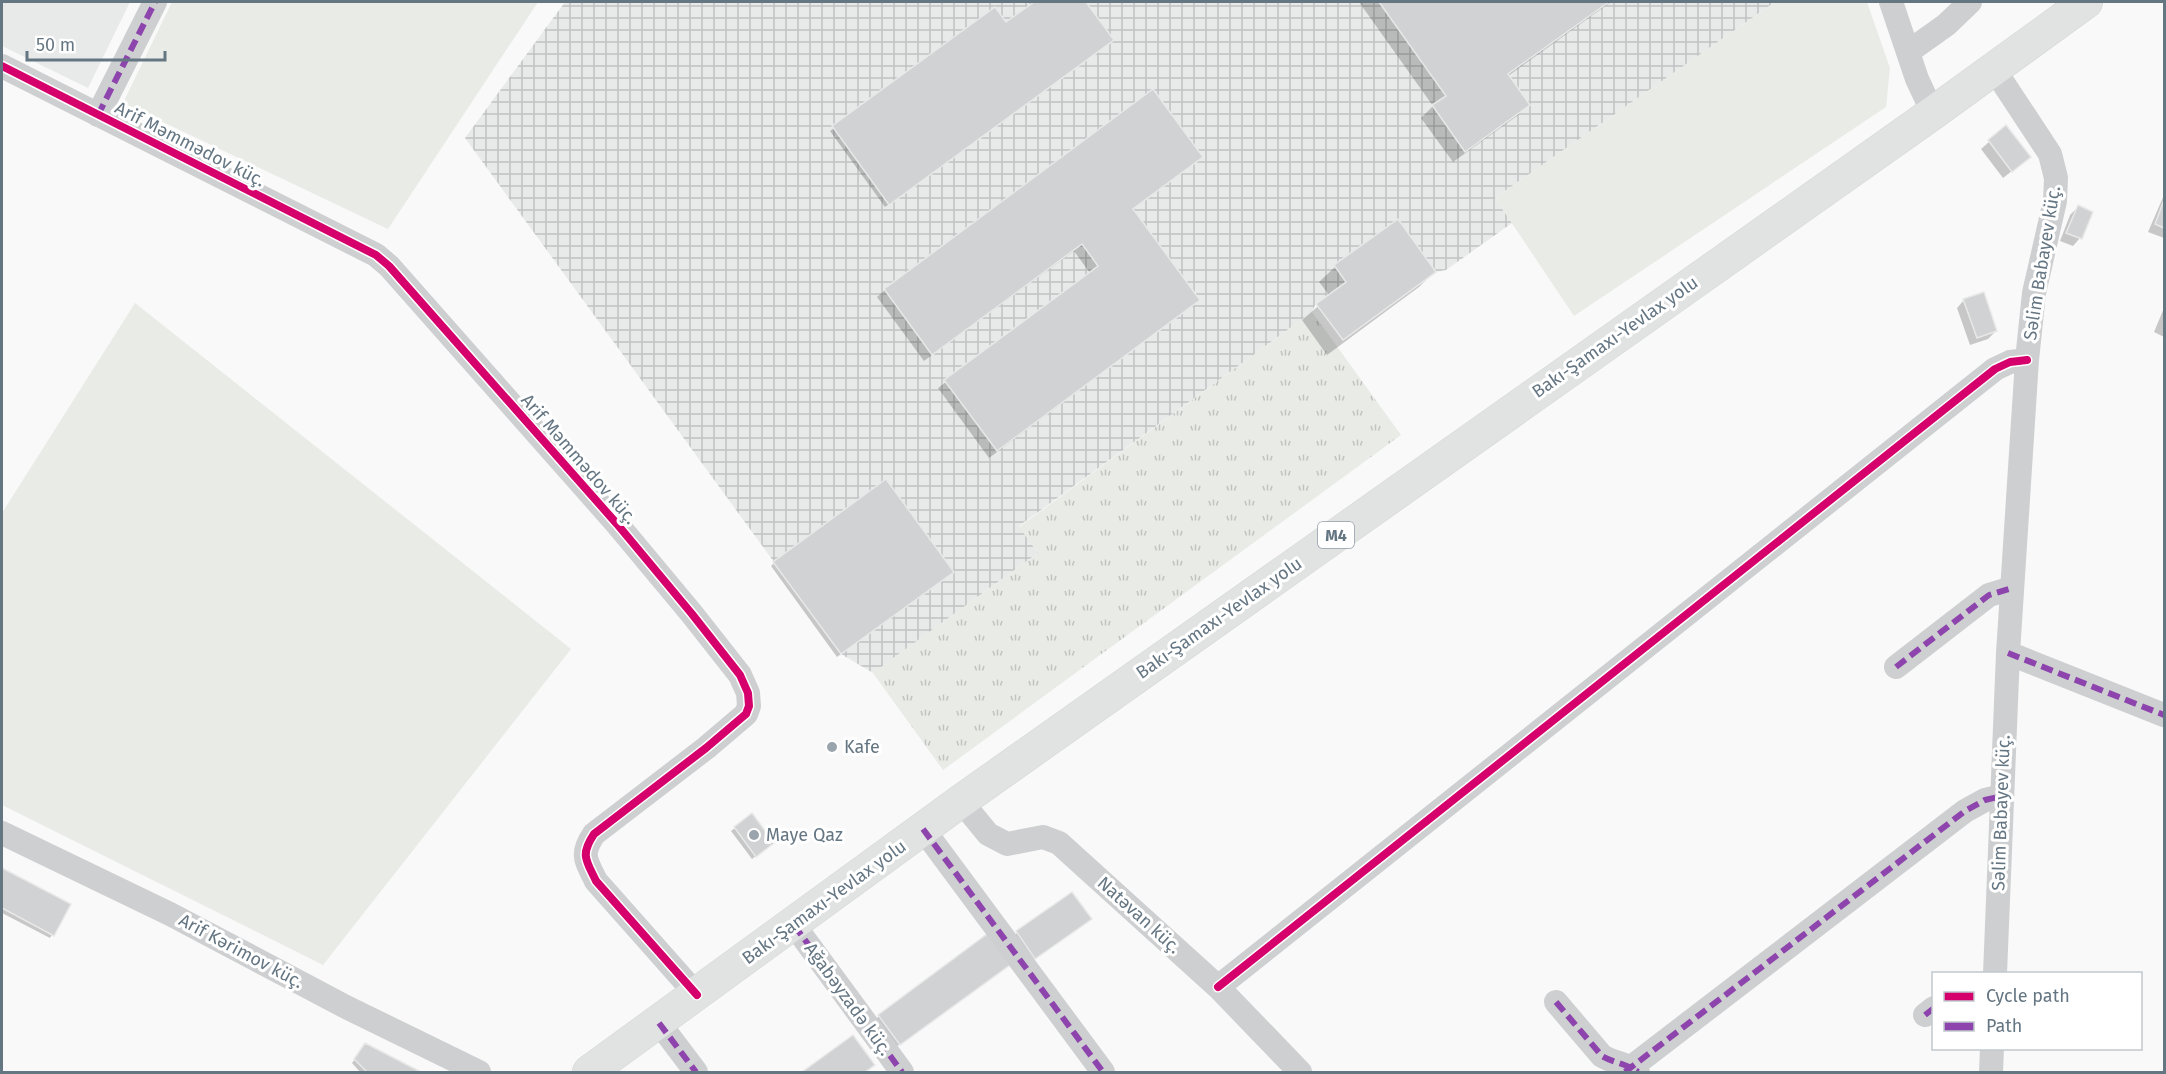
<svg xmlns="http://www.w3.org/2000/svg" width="2166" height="1074" viewBox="0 0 2166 1074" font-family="'Fira Sans',sans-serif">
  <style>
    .built { fill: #e8e9e9 }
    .industrial { fill: url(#industrial-grid) }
    .green { fill: #e8ebe6 }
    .park { fill: url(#park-tufts) }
    .shadow { fill: #0003 }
    .building { fill: #d0d2d3; stroke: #e8e8e8; stroke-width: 1.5 }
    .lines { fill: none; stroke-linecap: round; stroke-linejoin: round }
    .highway-casing { stroke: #d5d6d6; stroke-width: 34 }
    .minor { stroke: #cecfd0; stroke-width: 24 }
    .highway { stroke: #e1e2e2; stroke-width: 33 }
    .quiet { stroke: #8e44ad; stroke-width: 6; stroke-dasharray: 12 6; stroke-linecap: butt }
    .cycleway-casing { stroke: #fff; stroke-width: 11 }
    .cycleway { stroke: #d6006c; stroke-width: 8 }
    .poi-dot { fill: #99a4ac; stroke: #fff; stroke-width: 2 }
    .labels { text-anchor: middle; stroke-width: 6; stroke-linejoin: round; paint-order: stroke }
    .shield { fill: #fff; stroke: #939fa8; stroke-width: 1.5 }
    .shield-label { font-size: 16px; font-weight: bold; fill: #657683 }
    .street-label { font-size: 18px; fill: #657683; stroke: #fff }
    .poi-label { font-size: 18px; fill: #657683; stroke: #fff; text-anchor: start }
  </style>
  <defs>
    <pattern id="industrial-grid" width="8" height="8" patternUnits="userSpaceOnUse" patternTransform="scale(1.5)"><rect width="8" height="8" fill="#e8e9e9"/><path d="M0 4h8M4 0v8" fill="none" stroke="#c0c1c2"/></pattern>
    <pattern id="park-tufts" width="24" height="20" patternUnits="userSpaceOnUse" patternTransform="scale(1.5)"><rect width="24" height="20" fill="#e8ebe6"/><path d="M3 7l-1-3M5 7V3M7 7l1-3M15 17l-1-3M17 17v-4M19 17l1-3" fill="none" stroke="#c0c3c0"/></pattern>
  </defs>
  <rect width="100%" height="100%" fill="#f9f9f9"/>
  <!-- built -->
  <path class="built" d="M 2,2 L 130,2 L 88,88 L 2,46 Z"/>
  <!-- industrial -->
  <path class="industrial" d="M 565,2 L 1775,2 L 1495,198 L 1512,223 L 1446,270 L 1436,272 L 1398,219 L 1334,265 L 1346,282 L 1316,303 L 1312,312 L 1019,526 L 1038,553 L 873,673 L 841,654 L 465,138 Z"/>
  <!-- green -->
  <path class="green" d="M 172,2 L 538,2 L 388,229 L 123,103 Z
    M 1775,2 L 1867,2 L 1890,68 L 1886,107 L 1574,316 L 1495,198 Z
    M 135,303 L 571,649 L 323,965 L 2,805 L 2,513 Z"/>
  <!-- park -->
  <path class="park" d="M 1312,312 L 1401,435 L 943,770 L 873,673 L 1038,553 L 1019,527 Z"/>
  <!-- shadow -->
  <path class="shadow" d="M 1028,2 L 1084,2 L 1112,40 L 885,207 L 830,131 L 994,9 L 1005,24 L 1031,5 Z
    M 1359,2 L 1611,2 L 1508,76 L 1528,105 L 1517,116 L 1453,162 L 1421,118 L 1433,106 Z
    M 2006,127 L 2021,164 L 2003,178 L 1981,149 Z
    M 1201,157 L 1132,210 L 1199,300 L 989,458 L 938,388 L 1090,273 L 1074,251 L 924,361 L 877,297 L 885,290 Z
    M 2164,195 L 2164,238 L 2148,232 Z
    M 2078,207 L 2091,212 L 2080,238 L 2073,246 L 2060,241 L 2070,215 Z
    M 1397,221 L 1434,272 L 1419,287 L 1327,355 L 1302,320 L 1330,296 L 1319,282 L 1335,267 Z
    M 1964,300 L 1996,331 L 1988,339 L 1970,345 L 1957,308 Z
    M 2164,308 L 2164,337 L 2154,332 Z
    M 774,563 L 949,575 L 837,657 L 771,566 Z
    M 752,815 L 769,846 L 752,859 L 731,831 Z
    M 2,870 L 69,905 L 50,938 L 2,913 Z
    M 1071,894 L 1086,923 L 1031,961 L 1013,936 Z
    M 1004,968 L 896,1047 L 876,1019 L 879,1016 Z
    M 853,1037 L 870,1068 L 864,1072 L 804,1072 Z
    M 365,1045 L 417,1072 L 360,1072 L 352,1063 Z"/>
  <!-- building -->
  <path class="building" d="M 1034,2 L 1086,2 L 1114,40 L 889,205 L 832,126 L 995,7 L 1006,22 Z
    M 1379,2 L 1609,2 L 1508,74 L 1530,105 L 1465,152 L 1432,105 L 1446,96 Z
    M 1153,89 L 1203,157 L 1133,209 L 1200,300 L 997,451 L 944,380 L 1098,266 L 1082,244 L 932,355 L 884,289 Z
    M 2006,125 L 2031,157 L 2012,172 L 1988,140 Z
    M 2164,200 L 2164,228 L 2155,224 Z
    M 2078,205 L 2093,212 L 2082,239 L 2066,233 Z
    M 1398,219 L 1436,272 L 1343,340 L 1316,304 L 1346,282 L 1334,265 Z
    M 1984,292 L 1997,331 L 1977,338 L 1963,299 Z
    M 886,479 L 954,572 L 841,654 L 773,562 Z
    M 752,813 L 774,843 L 756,857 L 734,827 Z
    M 2,868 L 71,904 L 54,936 L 2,908 Z
    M 1072,892 L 1092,919 L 1035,959 L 1016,931 Z
    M 987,934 L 1010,965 L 900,1045 L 878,1015 Z
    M 853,1035 L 875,1065 L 865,1072 L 802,1072 Z
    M 365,1043 L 421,1072 L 367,1072 L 354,1059 Z"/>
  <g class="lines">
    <defs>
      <path id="highway" d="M 589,1072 L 961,801 L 1933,113 L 2086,2"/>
    </defs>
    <!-- highway casing -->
    <use href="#highway" class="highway-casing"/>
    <!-- minor -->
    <path class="minor" d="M 1891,2 L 1917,79 L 1933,113
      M 1908,52 L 1946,25 L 1970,2
      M 2,66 L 376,255 L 389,266 L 617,524 L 692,614 L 740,675 L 748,693 L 749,706 L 746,714 L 706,748 L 594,834 C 580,855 586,860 596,881 L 697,995
      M 1994,69 L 2050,154 L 2056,178 L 2055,201 L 2034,293 L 2027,360 L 2008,653 L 1995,974
      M 98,115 L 155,2
      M 2008,653 L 2164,715
      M 1896,667 L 1989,595 L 2012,588
      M 961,801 L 988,834 L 1007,844 L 1043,837 L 1059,843 L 1218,987 L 1300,1072
      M 923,829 L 1103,1072
      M 2,833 L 170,914 L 348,1008 L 479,1072
      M 794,925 L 902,1072
      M 1218,987 L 1995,369 L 2010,362 L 2027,360
      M 1556,1002 L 1602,1056 C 1614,1063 1628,1064 1638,1072
      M 1925,1015 L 1934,1008
      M 659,1023 L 696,1072
      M 1625,1072 L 1965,811 L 1985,800 L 2002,796
      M 1991,1072 L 1992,1048"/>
    <!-- highway -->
    <use href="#highway" class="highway"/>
    <!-- quiet -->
    <path class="quiet" d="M 98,115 L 155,2
      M 2008,653 L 2164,715
      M 1896,667 L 1989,595 L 2012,588
      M 923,829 L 1103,1072
      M 794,925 L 902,1072
      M 1556,1002 L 1602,1056 C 1614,1063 1628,1064 1638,1072
      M 1925,1015 L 1934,1008
      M 659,1023 L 696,1072
      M 1625,1072 L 1965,811 L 1985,800 L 2002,796"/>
    <defs>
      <path id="cycleway" d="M 2,66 L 376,255 L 389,266 L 617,524 L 692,614 L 740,675 L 748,693 L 749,706 L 746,714 L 706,748 L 594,834 C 580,855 586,860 596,881 L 697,995
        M 1218,987 L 1995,369 L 2010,362 L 2027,360"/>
    </defs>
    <!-- cycleway casing -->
    <use href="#cycleway" class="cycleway-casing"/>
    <!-- cycleway -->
    <use href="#cycleway" class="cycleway"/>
  </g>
  <!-- markers -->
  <g class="poi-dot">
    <circle cx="832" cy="747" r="6"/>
    <circle cx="754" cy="835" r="6"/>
  </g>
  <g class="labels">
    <!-- shield labels -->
    <rect class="shield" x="1318" y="522" width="36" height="26" rx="4.5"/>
    <g class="shield-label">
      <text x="1336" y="541">M4</text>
    </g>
    <!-- street labels -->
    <g class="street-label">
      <text transform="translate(190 144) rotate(27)" y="6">Arif Məmmədov küç.</text>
      <text transform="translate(2042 263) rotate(-81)" y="6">Səlim Babayev küç.</text>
      <text transform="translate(1615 337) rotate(-35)" y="6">Bakı-Şamaxı-Yevlax yolu</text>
      <text transform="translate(579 459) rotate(49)" y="6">Arif Məmmədov küç.</text>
      <text transform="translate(1219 618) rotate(-35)" y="6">Bakı-Şamaxı-Yevlax yolu</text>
      <text transform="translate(2001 813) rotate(-88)" y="6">Səlim Babayev küç.</text>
      <text transform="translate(824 902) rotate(-36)" y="6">Bakı-Şamaxı-Yevlax yolu</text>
      <text transform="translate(1139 915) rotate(42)" y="6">Natəvan küç.</text>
      <text transform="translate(241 951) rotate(28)" y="6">Arif Kərimov küç.</text>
      <text transform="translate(848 999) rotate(54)" y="6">Ağabəyzadə küç.</text>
    </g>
    <!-- poi labels -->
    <g class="poi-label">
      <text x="844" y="753">Kafe</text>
      <text x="766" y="841">Maye Qaz</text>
    </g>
  </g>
  <!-- border -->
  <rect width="2166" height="1074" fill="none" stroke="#657683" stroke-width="6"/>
  <!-- legend -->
  <rect x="1932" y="972" width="210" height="78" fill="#ffffff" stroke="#c1c8cd" stroke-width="1.5"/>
  <rect x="1944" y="992" width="30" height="9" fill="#d6006c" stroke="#c1c8cd" stroke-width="1.5"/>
  <text x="1986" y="1002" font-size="18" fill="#657683">Cycle path</text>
  <rect x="1944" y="1022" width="30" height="9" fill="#8e44ad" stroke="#c1c8cd" stroke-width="1.5"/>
  <text x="1986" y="1032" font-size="18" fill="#657683">Path</text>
  <!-- scale -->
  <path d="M27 51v9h138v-9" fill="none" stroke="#657683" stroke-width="3"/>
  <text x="36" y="51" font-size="18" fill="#657683" stroke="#ffffff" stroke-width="4.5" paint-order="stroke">50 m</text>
</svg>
